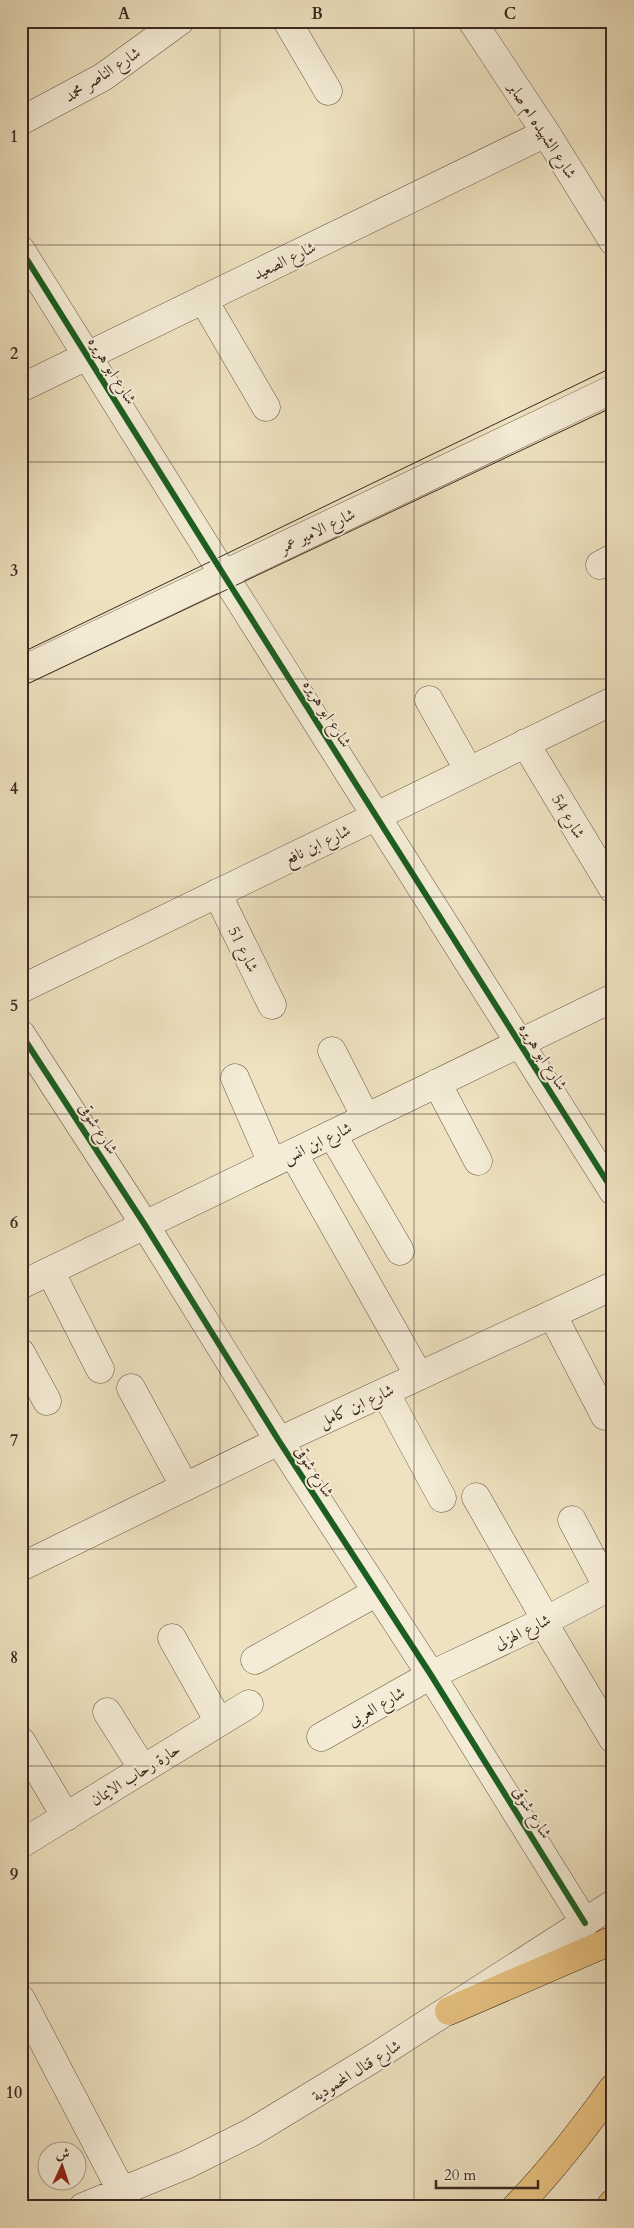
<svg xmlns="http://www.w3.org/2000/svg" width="634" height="2228" viewBox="0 0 634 2228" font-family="Cardo,Amiri,serif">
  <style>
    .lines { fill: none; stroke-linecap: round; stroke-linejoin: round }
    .minor-casing { stroke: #695648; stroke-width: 29 }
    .major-casing { stroke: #3d2820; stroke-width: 29 }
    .minor { stroke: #f4ecd6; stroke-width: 28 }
    .major { stroke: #e7c180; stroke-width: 28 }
    .tram { stroke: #3d2820; stroke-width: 1 }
    .cycleway-casing { stroke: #f4ecd6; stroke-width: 9 }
    .cycleway { stroke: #1b5e20; stroke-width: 6 }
    .grid { fill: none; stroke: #3d2820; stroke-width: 1; stroke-opacity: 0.55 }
    .labels { text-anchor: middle; stroke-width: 4; stroke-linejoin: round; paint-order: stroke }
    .street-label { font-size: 16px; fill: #3d2820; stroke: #f4ecd6 }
    .neatline { fill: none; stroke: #3d2820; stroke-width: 2 }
    .grid-label { font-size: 16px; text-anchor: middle; font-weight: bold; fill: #3d2820 }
  </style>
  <rect width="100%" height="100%" fill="#eee2c0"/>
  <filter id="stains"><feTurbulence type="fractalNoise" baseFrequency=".004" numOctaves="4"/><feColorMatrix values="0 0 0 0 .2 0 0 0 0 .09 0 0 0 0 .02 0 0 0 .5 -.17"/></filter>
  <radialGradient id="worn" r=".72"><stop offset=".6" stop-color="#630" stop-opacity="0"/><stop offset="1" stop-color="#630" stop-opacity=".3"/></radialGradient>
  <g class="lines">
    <defs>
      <path id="minor" d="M 287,21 L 328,91
        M 472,21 L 546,133 L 613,241
        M 21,121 L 103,77 L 180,21
        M 21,250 L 232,588 L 613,1191
        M 203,299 L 266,407
        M 21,388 L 546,133
        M 600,565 L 613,558
        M 21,671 L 613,389
        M 429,700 L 469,771
        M 525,743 L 613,889
        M 217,893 L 272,1005
        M 21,989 L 613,701
        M 21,1034 L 145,1225 L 279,1441 L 431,1675 L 585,1923
        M 332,1051 L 366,1118
        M 235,1078 L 272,1163
        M 437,1083 L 478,1161
        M 332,1134 L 400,1251
        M 293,1153 L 419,1376
        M 50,1271 L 100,1369
        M 21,1285 L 613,998
        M 552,1314 L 605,1416
        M 21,1353 L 47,1401
        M 131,1388 L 185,1487
        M 385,1392 L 442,1498
        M 476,1497 L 546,1620
        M 572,1520 L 608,1588
        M 21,1567 L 279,1441 L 613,1286
        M 543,1622 L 613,1739
        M 172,1638 L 219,1722
        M 255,1660 L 377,1592
        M 107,1712 L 143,1769
        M 321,1737 L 431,1675 L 543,1622 L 613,1585
        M 21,1741 L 66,1817
        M 21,1844 L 249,1704
        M 21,1999 L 122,2192
        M 83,2207 L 188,2164 L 252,2132 L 372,2059 L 613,1904"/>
      <path id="major" d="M 449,2011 L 613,1940
        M 516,2207 C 552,2170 583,2130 613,2088
        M 610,2207 L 613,2203"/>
    </defs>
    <!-- minor casing -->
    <use href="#minor" class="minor-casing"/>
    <!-- major casing -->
    <use href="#major" class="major-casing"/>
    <!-- minor -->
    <use href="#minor" class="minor"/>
    <!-- major -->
    <use href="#major" class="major"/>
    <!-- tram -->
    <path class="tram" d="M 21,653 L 613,367
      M 21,687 L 613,407"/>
    <defs>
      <path id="cycleway" d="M 21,250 L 232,588 L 613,1191
        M 21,1034 L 145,1225 L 279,1441 L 431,1675 L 585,1923"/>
    </defs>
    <!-- cycleway casing -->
    <use href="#cycleway" class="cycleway-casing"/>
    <!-- cycleway -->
    <use href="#cycleway" class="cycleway"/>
  </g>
  <!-- grid -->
  <path class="grid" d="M 220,21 L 220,2207M 414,21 L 414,2207M 21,245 L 613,245M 21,462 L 613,462M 21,679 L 613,679M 21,897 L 613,897M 21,1114 L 613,1114M 21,1331 L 613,1331M 21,1549 L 613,1549M 21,1766 L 613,1766M 21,1983 L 613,1983"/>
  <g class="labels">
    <!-- street labels -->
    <g class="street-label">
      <text transform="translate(102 74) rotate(-33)" y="6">شارع الناصر محمد</text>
      <text transform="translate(543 130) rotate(57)" y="6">شارع الشهيده ام صابر</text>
      <text transform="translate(284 260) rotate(-26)" y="6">شارع الصعيد</text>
      <text transform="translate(113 370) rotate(58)" y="6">شارع ابو هريره</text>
      <text transform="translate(317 530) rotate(-26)" y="6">شارع الامير عمر</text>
      <text transform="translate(328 713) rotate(58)" y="6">شارع ابو هريره</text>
      <text transform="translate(569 816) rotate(59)" y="6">شارع 54</text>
      <text transform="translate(317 844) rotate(-26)" y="6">شارع ابن نافع</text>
      <text transform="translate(244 949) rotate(64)" y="6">شارع 51</text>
      <text transform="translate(544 1056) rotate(58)" y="6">شارع ابو هريره</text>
      <text transform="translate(99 1128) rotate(57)" y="6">شارع شوقى</text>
      <text transform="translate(317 1142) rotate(-26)" y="6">شارع ابن انس</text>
      <text transform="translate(356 1405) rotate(-25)" y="6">شارع ابن كامل</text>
      <text transform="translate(315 1471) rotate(57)" y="6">شارع شوقى</text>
      <text transform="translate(522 1631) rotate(-26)" y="6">شارع الهزلى</text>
      <text transform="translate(376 1706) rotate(-30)" y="6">شارع العربى</text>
      <text transform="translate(135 1774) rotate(-32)" y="6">حارة رحاب الايمان</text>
      <text transform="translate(533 1812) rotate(58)" y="6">شارع شوقى</text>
      <text transform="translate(356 2070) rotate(-32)" y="6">شارع قنال المحمودية</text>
    </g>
  </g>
  <!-- margin -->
  <rect width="634" height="2228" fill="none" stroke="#eee2c0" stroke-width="55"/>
  <!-- north arrow -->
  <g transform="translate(62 2166) rotate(3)"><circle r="24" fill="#f4ecd6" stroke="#ab9e8d"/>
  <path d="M0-4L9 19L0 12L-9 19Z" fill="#8f2418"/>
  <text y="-8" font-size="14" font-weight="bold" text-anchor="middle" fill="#3d2820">ش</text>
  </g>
  <!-- scale -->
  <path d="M436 2180v8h102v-8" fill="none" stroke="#3d2820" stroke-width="2.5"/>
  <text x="444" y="2180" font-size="15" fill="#3d2820" stroke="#f4ecd6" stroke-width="4" paint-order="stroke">20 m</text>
  <rect x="28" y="28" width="578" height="2172" class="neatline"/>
  <g class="grid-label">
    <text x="124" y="19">A</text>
    <text x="317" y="19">B</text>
    <text x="510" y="19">C</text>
    <text x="14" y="142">1</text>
    <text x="14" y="359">2</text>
    <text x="14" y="576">3</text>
    <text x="14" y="794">4</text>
    <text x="14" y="1011">5</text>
    <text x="14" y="1228">6</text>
    <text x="14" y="1446">7</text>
    <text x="14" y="1663">8</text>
    <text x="14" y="1880">9</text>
    <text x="14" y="2098">10</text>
  </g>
  <rect width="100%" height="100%" filter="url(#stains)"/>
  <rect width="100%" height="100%" fill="url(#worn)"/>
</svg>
